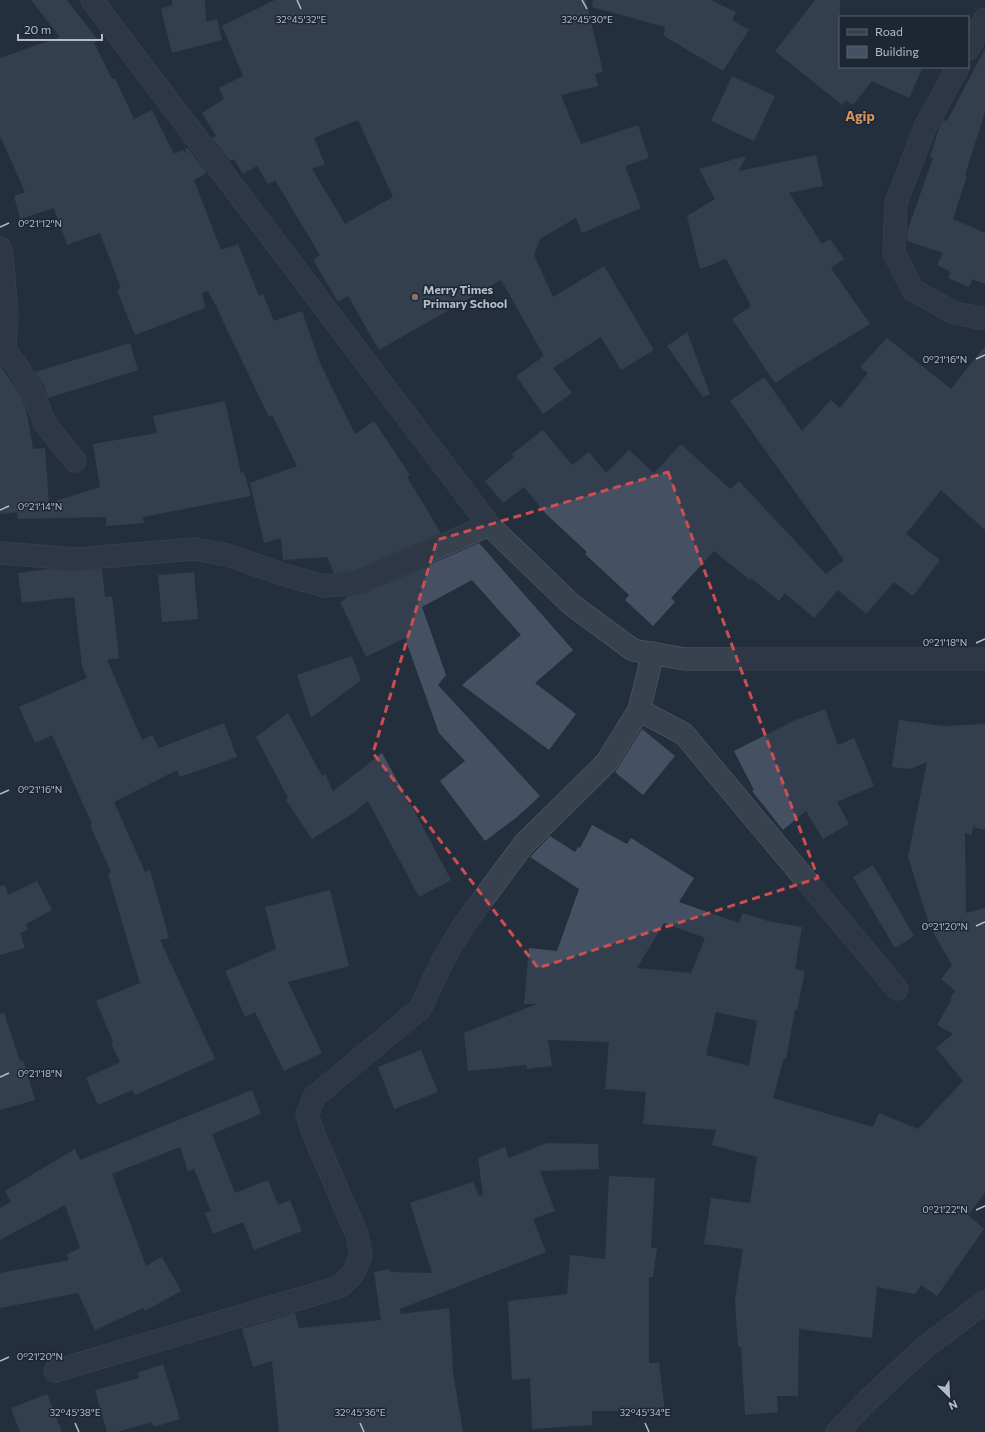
<svg xmlns="http://www.w3.org/2000/svg" width="985" height="1432" viewBox="0 0 985 1432" font-family="Commissioner,sans-serif">
  <style>
    .building { fill: #455162; fill-rule: evenodd }
    .lines { fill: none; stroke-linecap: round; stroke-linejoin: round }
    .minor-casing { stroke: #565f6c; stroke-width: 23 }
    .minor { stroke: #38414e; stroke-width: 22 }
    .marked { fill: none; stroke: #ce4d50; stroke-width: 3; stroke-dasharray: 8 5; stroke-linejoin: round }
    .ticks { fill: none; stroke: #b4bcc9; stroke-width: 1.5 }
    .education-dot { fill: #8d6e63; stroke: #1d2633; stroke-width: 1.5 }
    .labels { text-anchor: middle; stroke-width: 3; stroke-linejoin: round; paint-order: stroke }
    .poi-label { font-size: 12px; font-weight: bold; fill: #b4bcc9; stroke: #1d2633; text-anchor: start }
    .quarter-label { font-size: 14px; font-weight: bold; fill: #d59563; stroke: #1d2633 }
    .ticks-label { font-size: 10px; text-anchor: middle; fill: #b4bcc9; stroke: #1d2633; stroke-width: 3; stroke-linejoin: round; paint-order: stroke }
  </style>
  <rect width="100%" height="100%" fill="#242f3e"/>
  <!-- building -->
  <path class="building" d="M 31,0 L 67,0 L 98,40 L 94,43 L 112,79 L 115,78 L 134,119 L 152,110 L 174,154 L 183,150 L 187,155 L 185,149 L 188,148 L 207,173 L 194,180 L 221,250 L 238,244 L 259,296 L 263,294 L 274,321 L 302,311 L 320,363 L 355,434 L 374,421 L 410,475 L 407,477 L 441,533 L 354,571 L 334,573 L 327,557 L 283,560 L 281,538 L 264,543 L 250,483 L 297,466 L 272,415 L 269,417 L 221,317 L 216,304 L 215,305 L 208,291 L 202,293 L 205,308 L 135,335 L 117,290 L 121,288 L 100,233 L 67,245 L 54,208 L 20,219 L 14,196 L 25,192 L 0,136 L 0,58 L 60,37 Z
    M 172,0 L 205,0 L 206,22 L 217,19 L 222,40 L 172,53 L 161,9 L 172,5 Z
    M 275,0 L 586,0 L 603,72 L 595,74 L 598,86 L 561,95 L 581,144 L 638,125 L 649,158 L 625,166 L 641,208 L 582,233 L 576,218 L 540,239 L 534,255 L 553,297 L 604,266 L 654,350 L 621,370 L 601,337 L 553,368 L 572,393 L 543,414 L 516,376 L 544,356 L 501,280 L 379,350 L 348,296 L 338,302 L 313,260 L 320,255 L 275,180 L 268,184 L 257,166 L 243,174 L 234,159 L 230,161 L 212,138 L 216,136 L 202,113 L 224,99 L 219,88 L 243,76 L 222,26 ZM 358,120 L 393,197 L 345,224 L 312,169 L 325,164 L 314,138 Z
    M 593,0 L 711,0 L 736,12 L 732,20 L 749,30 L 723,71 L 664,36 L 665,27 L 592,7 Z
    M 815,0 L 840,0 L 840,67 L 923,67 L 909,98 L 872,81 L 853,105 L 846,100 L 842,105 L 775,51 L 809,8 Z
    M 985,49 L 985,112 L 965,175 L 967,176 L 953,219 L 985,233 L 985,284 L 972,279 L 969,287 L 948,278 L 951,272 L 937,265 L 943,253 L 907,241 L 907,232 L 933,158 L 930,157 L 940,125 L 943,120 L 947,121 Z
    M 732,76 L 775,96 L 754,141 L 711,121 Z
    M 816,155 L 823,186 L 789,193 L 822,244 L 830,239 L 844,259 L 831,268 L 870,324 L 796,369 L 775,383 L 732,319 L 751,306 L 726,259 L 700,269 L 687,216 L 715,199 L 699,169 L 746,156 L 739,171 Z
    M 687,332 L 710,394 L 703,397 L 667,346 Z
    M 887,338 L 951,389 L 985,346 L 985,530 L 941,490 L 906,534 L 940,560 L 913,596 L 894,582 L 866,614 L 838,590 L 814,618 L 785,593 L 779,601 L 751,578 L 750,580 L 714,551 L 671,598 L 675,602 L 653,626 L 625,600 L 629,595 L 585,554 L 587,552 L 545,513 L 524,487 L 503,503 L 485,481 L 514,457 L 512,454 L 543,430 L 572,465 L 589,452 L 606,473 L 629,450 L 654,473 L 681,444 L 730,489 L 739,481 L 826,574 L 844,560 L 730,401 L 764,377 L 802,431 L 831,400 L 840,408 L 868,373 L 860,367 Z
    M 130,343 L 138,370 L 48,398 L 44,385 L 35,372 Z
    M 0,365 L 21,396 L 26,408 L 33,449 L 45,448 L 49,503 L 100,487 L 93,444 L 157,433 L 153,416 L 225,401 L 241,473 L 244,472 L 251,496 L 143,517 L 144,523 L 106,526 L 106,517 L 18,519 L 17,513 L 19,512 L 0,514 Z
    M 479,543 L 573,650 L 535,683 L 576,714 L 549,750 L 462,685 L 521,635 L 472,580 L 422,607 L 446,675 L 438,685 L 540,796 L 517,817 L 485,841 L 440,781 L 465,761 L 439,733 L 405,638 L 366,657 L 340,602 L 346,599 L 345,597 L 362,594 Z
    M 48,569 L 76,571 L 102,569 L 105,597 L 112,596 L 119,658 L 107,660 L 142,740 L 152,735 L 159,748 L 224,723 L 237,757 L 180,777 L 177,770 L 114,802 L 145,872 L 150,870 L 169,938 L 160,940 L 215,1059 L 135,1095 L 132,1090 L 98,1105 L 86,1078 L 120,1062 L 111,1043 L 113,1042 L 96,1001 L 140,983 L 108,874 L 111,872 L 90,825 L 92,824 L 52,735 L 35,743 L 19,707 L 87,678 L 82,666 L 74,597 L 22,603 L 18,573 Z
    M 194,572 L 198,619 L 162,622 L 158,575 Z
    M 352,656 L 361,680 L 311,718 L 297,675 Z
    M 825,709 L 838,745 L 854,738 L 874,786 L 837,802 L 849,824 L 823,839 L 806,811 L 783,830 L 752,791 L 754,790 L 734,751 L 793,721 Z
    M 288,713 L 322,776 L 325,774 L 333,791 L 382,753 L 404,793 L 408,804 L 410,803 L 451,880 L 419,897 L 368,801 L 352,814 L 312,839 L 286,800 L 288,798 L 256,737 Z
    M 899,720 L 943,726 L 985,724 L 985,830 L 973,827 L 972,835 L 965,833 L 966,913 L 985,908 L 985,1193 L 968,1215 L 984,1229 L 937,1296 L 921,1285 L 915,1294 L 877,1287 L 872,1338 L 799,1329 L 798,1396 L 777,1396 L 778,1412 L 745,1415 L 741,1347 L 738,1347 L 735,1299 L 743,1249 L 704,1244 L 711,1198 L 750,1203 L 757,1157 L 712,1145 L 716,1130 L 643,1124 L 646,1092 L 605,1089 L 609,1042 L 548,1040 L 552,1066 L 527,1069 L 526,1065 L 468,1071 L 464,1033 L 537,1004 L 524,1004 L 529,948 L 557,951 L 579,889 L 530,857 L 550,836 L 575,852 L 578,847 L 580,848 L 592,825 L 627,844 L 631,838 L 694,878 L 679,902 L 739,923 L 742,913 L 768,921 L 802,927 L 795,969 L 805,971 L 797,1010 L 795,1010 L 786,1059 L 784,1058 L 773,1098 L 873,1127 L 879,1113 L 918,1129 L 963,1081 L 936,1048 L 953,1034 L 937,1025 L 952,999 L 950,998 L 955,991 L 941,979 L 952,965 L 930,927 L 908,857 L 927,762 L 910,769 L 892,767 ZM 664,923 L 705,938 L 691,973 L 637,968 ZM 716,1012 L 757,1021 L 749,1066 L 706,1055 Z
    M 642,729 L 675,756 L 643,795 L 615,772 Z
    M 873,865 L 914,936 L 895,948 L 853,877 Z
    M 37,881 L 52,910 L 26,924 L 28,930 L 20,933 L 25,948 L 0,955 L 0,886 L 5,885 L 8,895 Z
    M 330,890 L 349,966 L 288,982 L 322,1053 L 284,1071 L 255,1012 L 245,1017 L 225,971 L 276,949 L 265,907 Z
    M 4,1013 L 20,1061 L 23,1060 L 35,1100 L 0,1110 L 0,1014 Z
    M 421,1050 L 438,1092 L 394,1109 L 378,1067 Z
    M 252,1090 L 261,1114 L 212,1134 L 235,1193 L 268,1180 L 278,1205 L 290,1200 L 302,1231 L 254,1250 L 243,1222 L 213,1234 L 205,1213 L 211,1211 L 194,1169 L 188,1171 L 180,1147 L 112,1174 L 146,1266 L 162,1257 L 181,1291 L 145,1311 L 143,1308 L 95,1330 L 78,1293 L 0,1308 L 0,1273 L 69,1260 L 67,1254 L 80,1248 L 65,1205 L 0,1240 L 0,1208 L 11,1202 L 5,1191 L 75,1149 L 80,1160 Z
    M 547,1143 L 598,1144 L 599,1169 L 540,1171 L 555,1211 L 533,1219 L 546,1252 L 400,1309 L 401,1314 L 449,1308 L 453,1365 L 452,1366 L 463,1432 L 279,1432 L 272,1361 L 253,1367 L 242,1329 L 295,1313 L 299,1328 L 381,1320 L 374,1272 L 390,1269 L 390,1272 L 432,1273 L 410,1203 L 473,1182 L 479,1196 L 483,1195 L 478,1158 L 505,1147 L 509,1158 Z
    M 609,1176 L 655,1178 L 651,1248 L 657,1248 L 653,1277 L 649,1277 L 649,1363 L 659,1363 L 665,1411 L 592,1411 L 592,1425 L 532,1429 L 530,1378 L 512,1380 L 508,1301 L 567,1294 L 570,1255 L 605,1259 Z
    M 163,1364 L 180,1419 L 154,1427 L 152,1422 L 117,1432 L 107,1432 L 95,1390 L 139,1378 L 137,1373 Z
    M 47,1394 L 62,1432 L 20,1432 L 11,1408 Z"/>
  <g class="lines">
    <defs>
      <path id="minor" d="M 92,0 L 489,525 L 572,605 L 633,650 L 685,659 L 985,659
        M 968,49 L 985,19
        M 958,67 L 925,127 L 896,203 L 894,253 L 913,290 L 954,313 L 985,319
        M 0,248 L 2,255 L 7,315 L 5,351 L 15,363 L 32,390 L 45,424 L 75,461
        M 0,553 L 77,559 L 194,549 L 227,555 L 285,575 L 324,586 L 357,583 L 489,525
        M 639,710 L 684,734 L 897,989
        M 55,1371 L 339,1287 L 353,1274 L 361,1255 L 357,1235 L 316,1140 L 307,1115 L 314,1097 L 420,1009 L 442,962 L 463,926 L 524,844 L 606,763 L 639,710 L 653,653
        M 837,1432 L 868,1400 L 924,1348 L 985,1302"/>
    </defs>
    <!-- minor casing -->
    <use href="#minor" class="minor-casing"/>
    <!-- minor -->
    <use href="#minor" class="minor"/>
  </g>
  <!-- marked area -->
  <path d="M0 0H985V1432H0ZM 668,472 L 818,878 L 538,968 L 373,753 L 437,540 Z" fill="#242f3e" fill-opacity=".55" fill-rule="evenodd"/>
  <path class="marked" d="M 668,472 L 818,878 L 538,968 L 373,753 L 437,540 Z"/>
  <!-- ticks -->
  <path class="ticks" d="M 297,0 L 301,9M 582,0 L 587,9M 0,227 L 9,223M 976,359 L 985,355M 0,510 L 9,506M 976,643 L 985,639M 0,794 L 9,790M 976,926 L 985,922M 0,1077 L 9,1073M 976,1210 L 985,1206M 0,1361 L 9,1357M 75,1423 L 79,1432M 360,1423 L 364,1432M 645,1423 L 649,1432"/>
  <!-- markers -->
  <circle class="education-dot" cx="415" cy="297" r="4"/>
  <g class="labels">
    <!-- poi labels -->
    <g class="poi-label">
      <text x="423" y="294">Merry Times<tspan x="423" dy="14">Primary School</tspan></text>
    </g>
    <!-- quarter labels -->
    <g class="quarter-label">
      <text x="860" y="121">Agip</text>
    </g>
  </g>
  <g class="ticks-label">
    <text x="301" y="23">32°45'32"E</text>
    <text x="587" y="23">32°45'30"E</text>
    <text x="40" y="227">0°21'12"N</text>
    <text x="945" y="363">0°21'16"N</text>
    <text x="40" y="510">0°21'14"N</text>
    <text x="945" y="646">0°21'18"N</text>
    <text x="40" y="793">0°21'16"N</text>
    <text x="945" y="930">0°21'20"N</text>
    <text x="40" y="1077">0°21'18"N</text>
    <text x="945" y="1213">0°21'22"N</text>
    <text x="40" y="1360">0°21'20"N</text>
    <text x="75" y="1416">32°45'38"E</text>
    <text x="360" y="1416">32°45'36"E</text>
    <text x="645" y="1416">32°45'34"E</text>
  </g>
  <!-- legend -->
  <rect x="839" y="16" width="130" height="52" fill="#1d2633" stroke="#59626f"/>
  <rect x="847" y="29" width="20" height="6" fill="#38414e" stroke="#59626f"/>
  <text x="875" y="36" font-size="12" fill="#b4bcc9">Road</text>
  <rect x="847" y="46" width="20" height="12" fill="#455162" stroke="#59626f"/>
  <text x="875" y="56" font-size="12" fill="#b4bcc9">Building</text>
  <!-- north arrow -->
  <g transform="translate(949 1396) rotate(156)" stroke="#1d2633" stroke-width="3" paint-order="stroke">
  <path d="M0-3L7 15L0 10L-7 15Z" fill="#b4bcc9"/>
  <text y="-6" font-size="11" font-weight="bold" text-anchor="middle" fill="#b4bcc9">N</text>
  </g>
  <!-- scale -->
  <path d="M18 34v6h84v-6" fill="none" stroke="#b4bcc9" stroke-width="2"/>
  <text x="24" y="34" font-size="12" fill="#b4bcc9" stroke="#1d2633" stroke-width="3" paint-order="stroke">20 m</text>
</svg>
